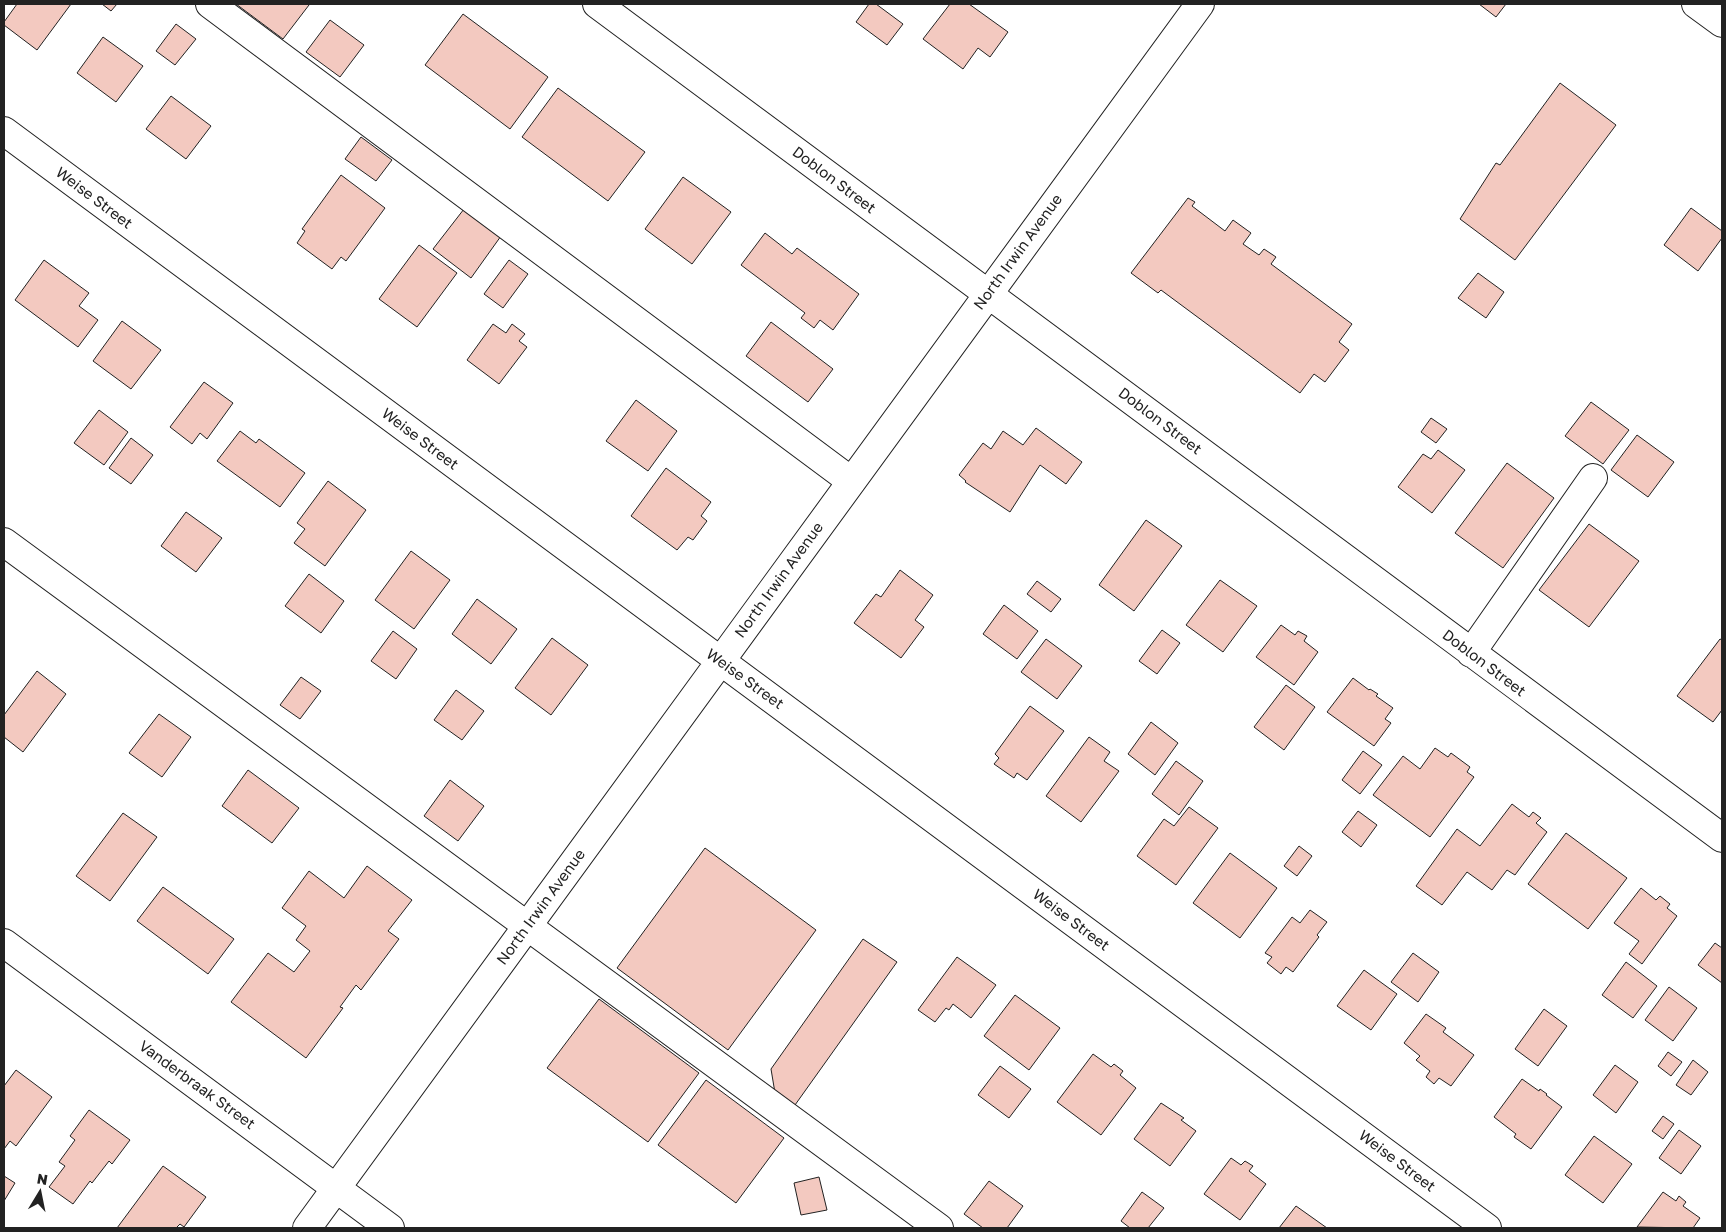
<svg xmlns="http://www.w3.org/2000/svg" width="1726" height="1232" viewBox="0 0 1726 1232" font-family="'Golos Text',sans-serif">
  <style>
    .building { fill: #f3c9c0; stroke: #222 }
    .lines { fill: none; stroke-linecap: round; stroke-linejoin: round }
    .minor-casing { stroke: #222; stroke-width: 30 }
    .minor { stroke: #fff; stroke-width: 28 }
    .labels { text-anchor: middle; stroke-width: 4; stroke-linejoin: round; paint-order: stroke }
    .street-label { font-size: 15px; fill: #222; stroke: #fff }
  </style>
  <rect width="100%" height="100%" fill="#fff"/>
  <!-- building -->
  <path class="building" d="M 17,4 L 71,4 L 37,50 L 4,25 L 4,22 Z
    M 102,4 L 117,4 L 111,11 Z
    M 236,4 L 308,4 L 309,5 L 283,39 Z
    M 869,4 L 876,4 L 903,24 L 887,45 L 856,22 Z
    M 950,4 L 969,4 L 1008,32 L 990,57 L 978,48 L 963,69 L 923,39 Z
    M 1479,4 L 1506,4 L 1496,17 Z
    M 463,14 L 548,77 L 510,129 L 425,65 Z
    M 330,20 L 364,45 L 340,77 L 306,52 Z
    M 176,24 L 196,39 L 175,65 L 156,51 Z
    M 103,37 L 143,66 L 116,102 L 77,73 Z
    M 1560,83 L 1616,125 L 1515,260 L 1460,219 L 1496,163 L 1500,165 Z
    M 558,88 L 645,152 L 608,201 L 522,137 Z
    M 171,96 L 211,126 L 186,159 L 146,129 Z
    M 361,137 L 392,160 L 376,181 L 345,159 Z
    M 341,175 L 385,208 L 346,261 L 341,257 L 332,269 L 297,243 L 305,231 L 302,229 Z
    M 683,177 L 731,212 L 692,264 L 645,229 Z
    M 1188,198 L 1195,202 L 1192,206 L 1225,231 L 1233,220 L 1251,233 L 1243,244 L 1259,255 L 1264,249 L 1276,257 L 1271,264 L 1352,324 L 1339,342 L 1349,350 L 1325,382 L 1314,374 L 1300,393 L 1161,290 L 1158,293 L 1131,273 Z
    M 1691,208 L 1722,231 L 1722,238 L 1698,271 L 1664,245 Z
    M 464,209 L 501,236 L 471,278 L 433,249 Z
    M 765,233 L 792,254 L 797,248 L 859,294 L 833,330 L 820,320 L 814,328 L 801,318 L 805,313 L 741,265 Z
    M 419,245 L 457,273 L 417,327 L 379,299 Z
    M 44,260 L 89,293 L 79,306 L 98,320 L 78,347 L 15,300 Z
    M 509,260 L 528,274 L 503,308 L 484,294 Z
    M 1478,273 L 1504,292 L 1486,318 L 1458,298 Z
    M 122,321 L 161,350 L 131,389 L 93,361 Z
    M 771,322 L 833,369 L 808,402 L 746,356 Z
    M 493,324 L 506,333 L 512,324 L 525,334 L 519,341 L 527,347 L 499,384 L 467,360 Z
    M 204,382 L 233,403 L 207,439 L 200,433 L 192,444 L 170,427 Z
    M 636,400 L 677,431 L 648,471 L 606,441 Z
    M 1591,402 L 1629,430 L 1603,464 L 1565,436 Z
    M 99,410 L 128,432 L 104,465 L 74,443 Z
    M 1431,418 L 1447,429 L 1436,443 L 1421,432 Z
    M 1036,428 L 1082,462 L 1066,484 L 1040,465 L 1010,512 L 965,482 L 966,481 L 959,475 L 983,443 L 991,449 L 1003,431 L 1023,445 Z
    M 240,431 L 256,443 L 259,439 L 305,473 L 280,507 L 217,461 Z
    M 1637,435 L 1674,462 L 1648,497 L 1611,470 Z
    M 131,438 L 153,455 L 131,484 L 109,468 Z
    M 1438,450 L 1465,470 L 1432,513 L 1398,487 L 1423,454 L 1431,459 Z
    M 1507,463 L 1554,498 L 1503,568 L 1455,533 Z
    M 666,468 L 711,502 L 701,516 L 707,521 L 693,540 L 688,537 L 677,550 L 631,516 Z
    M 328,481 L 366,510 L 325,566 L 294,543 L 305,529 L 297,523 Z
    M 186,512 L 222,538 L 196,572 L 161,546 Z
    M 1146,520 L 1182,546 L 1134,611 L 1099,585 Z
    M 1589,524 L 1639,561 L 1589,627 L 1539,590 Z
    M 411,551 L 450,580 L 414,629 L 375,600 Z
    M 900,570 L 933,595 L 915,620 L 924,627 L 901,658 L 854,623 L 876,594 L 881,597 Z
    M 309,574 L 344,601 L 321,633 L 285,606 Z
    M 1220,580 L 1257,606 L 1223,652 L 1186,625 Z
    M 1037,581 L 1061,599 L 1051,612 L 1027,594 Z
    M 477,599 L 517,629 L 491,664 L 452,634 Z
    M 1004,605 L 1038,631 L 1017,659 L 983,634 Z
    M 1281,625 L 1295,635 L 1298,631 L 1307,636 L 1304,641 L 1318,652 L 1294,685 L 1256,657 Z
    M 1162,630 L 1180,643 L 1157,674 L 1139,661 Z
    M 393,631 L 417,649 L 396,679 L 371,661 Z
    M 552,638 L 588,665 L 551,715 L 515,688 Z
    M 1046,639 L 1082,666 L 1057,699 L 1021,672 Z
    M 1720,639 L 1722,640 L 1722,710 L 1713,722 L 1677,696 Z
    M 37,671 L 66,694 L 23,752 L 4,737 L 4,715 Z
    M 301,677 L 321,691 L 300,719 L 280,705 Z
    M 1353,678 L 1369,690 L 1370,689 L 1378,694 L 1376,696 L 1393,708 L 1385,719 L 1391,723 L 1374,746 L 1327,712 Z
    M 1286,685 L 1315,707 L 1284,750 L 1254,727 Z
    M 456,690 L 484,711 L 462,740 L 434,720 Z
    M 1030,706 L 1064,731 L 1027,780 L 1017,773 L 1014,778 L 994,764 L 999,758 L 995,754 Z
    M 159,714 L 191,737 L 162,777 L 129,753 Z
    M 1151,722 L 1178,743 L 1155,775 L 1128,754 Z
    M 1089,737 L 1110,752 L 1104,761 L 1119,771 L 1081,822 L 1046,796 Z
    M 1435,748 L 1448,757 L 1451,753 L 1470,767 L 1467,772 L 1474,777 L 1430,837 L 1373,795 L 1403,756 L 1420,769 Z
    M 1363,751 L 1382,765 L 1360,794 L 1342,780 Z
    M 1176,761 L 1203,781 L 1179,815 L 1152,794 Z
    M 248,770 L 299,808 L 272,843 L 222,806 Z
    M 450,780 L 484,806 L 458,841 L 424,816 Z
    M 1512,804 L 1529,817 L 1533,812 L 1541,818 L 1536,823 L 1547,832 L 1515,875 L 1507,870 L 1492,890 L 1467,872 L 1442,905 L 1416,886 L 1457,829 L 1480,846 Z
    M 1189,807 L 1218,828 L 1176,885 L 1137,856 L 1164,819 L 1174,826 Z
    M 1358,811 L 1377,825 L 1361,847 L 1342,832 Z
    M 123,813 L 157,837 L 110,901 L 76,876 Z
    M 1566,833 L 1627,878 L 1588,929 L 1528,884 Z
    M 1299,846 L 1312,856 L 1297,876 L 1284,866 Z
    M 705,848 L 816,930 L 728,1050 L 617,968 Z
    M 1230,853 L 1277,888 L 1240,938 L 1193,903 Z
    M 367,866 L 412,900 L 388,931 L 399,939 L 361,990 L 356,985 L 340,1007 L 343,1008 L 306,1058 L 231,1002 L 268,953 L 294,972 L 310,951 L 296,940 L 306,926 L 282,908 L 309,871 L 344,898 Z
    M 163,887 L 234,939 L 208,974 L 137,921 Z
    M 1641,888 L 1656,900 L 1660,896 L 1670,904 L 1667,908 L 1677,916 L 1642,964 L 1629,954 L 1639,941 L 1614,923 Z
    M 1310,910 L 1327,922 L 1317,935 L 1319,937 L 1293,972 L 1286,967 L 1281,974 L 1267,963 L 1272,957 L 1265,953 L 1292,917 L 1300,923 Z
    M 863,939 L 897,962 L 795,1105 L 775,1093 L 771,1069 Z
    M 1715,943 L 1722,948 L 1722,983 L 1698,965 Z
    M 1413,953 L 1439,972 L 1418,1002 L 1391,982 Z
    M 957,957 L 996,985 L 971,1018 L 953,1004 L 949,1010 L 946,1008 L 935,1022 L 918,1010 Z
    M 1626,962 L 1657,986 L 1633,1018 L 1602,995 Z
    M 1364,970 L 1397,994 L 1371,1030 L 1337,1006 Z
    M 1669,987 L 1697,1008 L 1673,1041 L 1645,1020 Z
    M 1015,995 L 1060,1028 L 1029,1070 L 984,1036 Z
    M 599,999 L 699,1073 L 648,1142 L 547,1068 Z
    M 1544,1009 L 1567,1026 L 1538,1066 L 1515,1049 Z
    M 1426,1014 L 1446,1028 L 1443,1032 L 1474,1055 L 1451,1086 L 1439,1078 L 1434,1084 L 1426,1077 L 1430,1071 L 1416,1060 L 1420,1056 L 1404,1043 Z
    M 1668,1052 L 1682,1062 L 1671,1076 L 1658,1066 Z
    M 1093,1054 L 1111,1067 L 1114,1064 L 1123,1071 L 1120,1075 L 1136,1088 L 1101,1135 L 1057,1102 Z
    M 1693,1060 L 1708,1072 L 1691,1095 L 1676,1085 Z
    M 1615,1065 L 1638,1082 L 1616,1113 L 1593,1095 Z
    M 1000,1066 L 1031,1089 L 1009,1118 L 978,1095 Z
    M 16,1070 L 52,1097 L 16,1146 L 10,1141 L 4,1149 L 4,1086 Z
    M 1522,1079 L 1539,1091 L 1540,1089 L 1547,1094 L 1546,1095 L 1562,1107 L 1531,1149 L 1514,1137 L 1516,1134 L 1494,1117 Z
    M 706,1080 L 784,1138 L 736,1203 L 658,1145 Z
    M 1161,1103 L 1184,1118 L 1181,1120 L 1196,1131 L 1170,1166 L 1134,1139 Z
    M 89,1110 L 130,1140 L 112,1164 L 109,1161 L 92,1183 L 90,1181 L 73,1204 L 49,1187 L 65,1166 L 59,1162 L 75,1140 L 70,1136 Z
    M 1663,1116 L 1674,1124 L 1663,1139 L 1652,1131 Z
    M 1679,1130 L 1701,1146 L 1681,1174 L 1659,1158 Z
    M 1594,1136 L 1632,1164 L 1603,1203 L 1565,1175 Z
    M 1231,1158 L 1241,1165 L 1245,1161 L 1253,1166 L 1249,1171 L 1266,1184 L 1240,1220 L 1204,1194 Z
    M 163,1166 L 206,1197 L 184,1227 L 180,1224 L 176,1228 L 117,1228 Z
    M 4,1176 L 15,1183 L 4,1201 Z
    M 819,1177 L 827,1210 L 801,1215 L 794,1183 Z
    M 989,1181 L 1023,1206 L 1007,1228 L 983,1228 L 964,1214 Z
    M 1142,1192 L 1164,1208 L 1148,1228 L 1130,1228 L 1121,1221 Z
    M 1663,1192 L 1676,1201 L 1679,1196 L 1686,1202 L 1683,1206 L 1700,1218 L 1693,1228 L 1637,1227 Z
    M 1296,1206 L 1327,1228 L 1279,1228 Z"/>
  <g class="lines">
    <defs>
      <path id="minor" d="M 210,4 L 851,481
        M 597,4 L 1722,838
        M 1696,4 L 1722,23
        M 4,131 L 1487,1228
        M 4,542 L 939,1228
        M 1471,653 L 1593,478
        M 4,943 L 390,1228
        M 307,1228 L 1200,4"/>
    </defs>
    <!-- minor casing -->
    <use href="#minor" class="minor-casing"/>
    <!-- minor -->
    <use href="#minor" class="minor"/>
  </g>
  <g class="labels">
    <!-- street labels -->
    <g class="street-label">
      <text transform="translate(834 180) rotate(37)" y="5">Doblon Street</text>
      <text transform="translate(94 198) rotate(37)" y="5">Weise Street</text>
      <text transform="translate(1018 252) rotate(-54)" y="5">North Irwin Avenue</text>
      <text transform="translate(1160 421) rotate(37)" y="5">Doblon Street</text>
      <text transform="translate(420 439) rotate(37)" y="5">Weise Street</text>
      <text transform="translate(779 580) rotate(-54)" y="5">North Irwin Avenue</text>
      <text transform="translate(1484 663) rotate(37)" y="5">Doblon Street</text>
      <text transform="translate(745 679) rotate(36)" y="5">Weise Street</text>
      <text transform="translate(541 907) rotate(-54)" y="5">North Irwin Avenue</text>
      <text transform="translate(1071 920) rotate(37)" y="5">Weise Street</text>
      <text transform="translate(197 1085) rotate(36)" y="5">Vanderbraak Street</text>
      <text transform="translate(1397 1161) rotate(37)" y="5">Weise Street</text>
    </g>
  </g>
  <!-- border -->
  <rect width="1726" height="1232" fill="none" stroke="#222222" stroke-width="10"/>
  <!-- north arrow -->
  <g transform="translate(40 1192) rotate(10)" stroke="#ffffff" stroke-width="4" paint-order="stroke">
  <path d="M0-4L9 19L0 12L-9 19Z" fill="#222222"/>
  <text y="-8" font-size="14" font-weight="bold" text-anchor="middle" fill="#222222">N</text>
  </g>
</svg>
